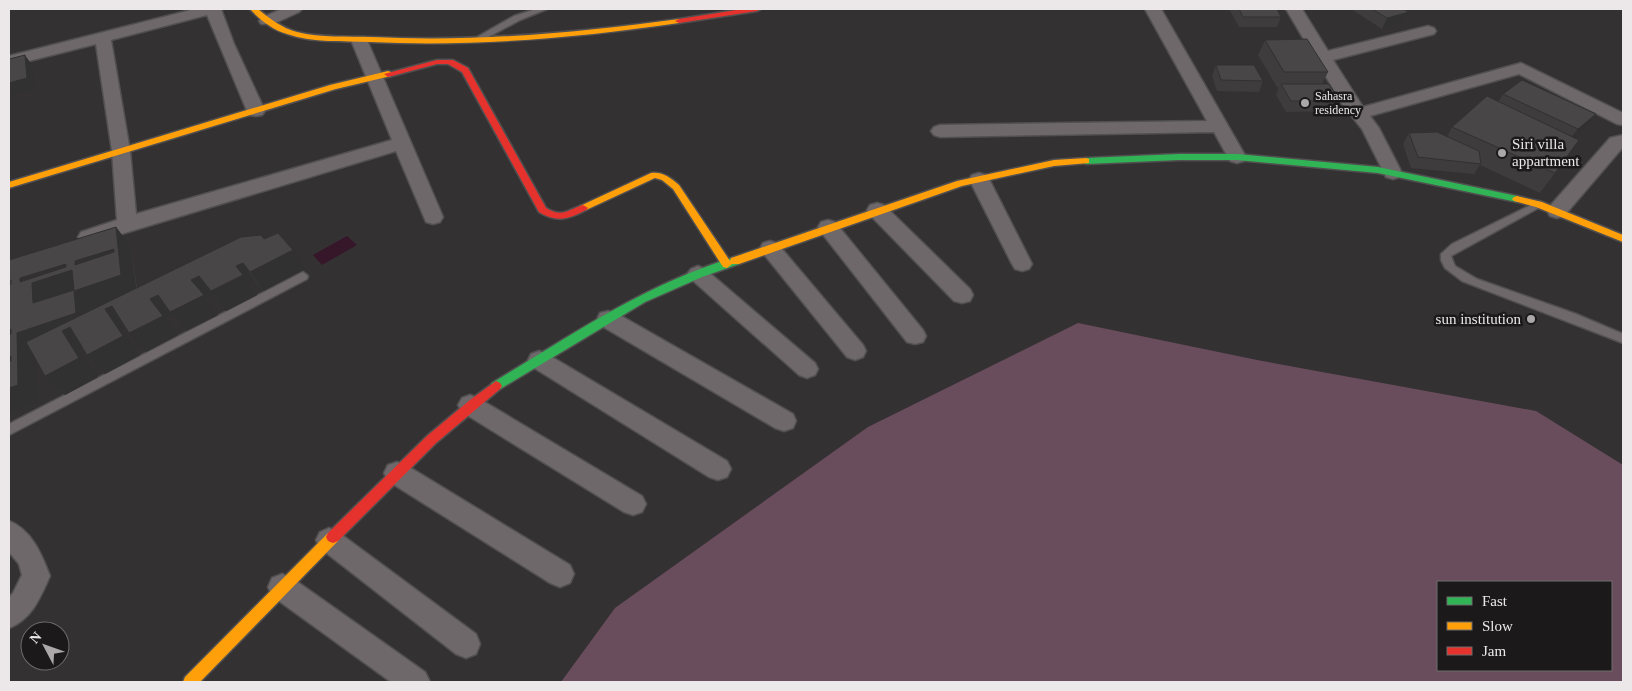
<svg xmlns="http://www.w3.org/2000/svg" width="1632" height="691" viewBox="0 0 1632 691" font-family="Georgia,serif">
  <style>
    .green { fill: #6a4d5c; fill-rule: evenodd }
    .water { fill: #361629 }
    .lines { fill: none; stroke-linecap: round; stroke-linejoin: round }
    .lane-casing { stroke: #514f50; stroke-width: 3 }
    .street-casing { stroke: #514f50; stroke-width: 3 }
    .fast-casing { stroke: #514f50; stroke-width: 3 }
    .slow-casing { stroke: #514f50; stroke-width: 3 }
    .jam-casing { stroke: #514f50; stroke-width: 3 }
    .lane { fill: #6e686b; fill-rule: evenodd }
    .street { fill: #6e686b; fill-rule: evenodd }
    .fast { fill: #30b455; fill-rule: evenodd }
    .slow { fill: #ff9f0a; fill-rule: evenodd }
    .jam { fill: #e5322d; fill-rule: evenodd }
    .wall { fill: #3e3c3d }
    .shaded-wall { fill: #323132 }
    .building { fill: #484647; stroke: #323132; fill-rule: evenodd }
    .poi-dot { fill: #aca8aa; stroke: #1b191a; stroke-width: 2 }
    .labels { text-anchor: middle; stroke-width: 5; stroke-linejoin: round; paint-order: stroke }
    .far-poi-label { font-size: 12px; fill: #ece8ea; stroke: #1b191a; text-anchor: start }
    .poi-label { font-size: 15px; fill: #ece8ea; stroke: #1b191a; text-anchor: start }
  </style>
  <rect width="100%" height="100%" fill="#343133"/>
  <!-- green -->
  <path class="green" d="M 1078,323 L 1257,360 L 1536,411 L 1623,465 L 1623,682 L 561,682 L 615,608 L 868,427 ZM 1438,582 L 1611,582 L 1611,670 L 1438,670 Z"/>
  <!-- water -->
  <path class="water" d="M 347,236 L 357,245 L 322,265 L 313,255 Z"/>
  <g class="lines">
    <defs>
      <path id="lane" d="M 536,9 L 547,9 L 520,20 L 479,42 L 472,40 L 514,16 Z
        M 1539,201 L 1544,204 L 1542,206 L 1451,256 L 1455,266 L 1477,279 L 1576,314 L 1623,334 L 1623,343 L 1462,281 L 1445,268 L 1441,260 L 1441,254 L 1452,244 Z
        M 303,272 L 308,276 L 307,279 L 9,435 L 9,424 Z"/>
      <path id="street" d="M 195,9 L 221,9 L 234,44 L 265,111 L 262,115 L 256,116 L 250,115 L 247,111 L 207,15 L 111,40 L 130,151 L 136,214 L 392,140 L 351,40 L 353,37 L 365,37 L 367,40 L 443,217 L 440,222 L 433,224 L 426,222 L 396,151 L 95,242 L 88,244 L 81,242 L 78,237 L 81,232 L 117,220 L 112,151 L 96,44 L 9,66 L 9,56 Z
        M 282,9 L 302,9 L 299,12 L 273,24 L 261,24 L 259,21 L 261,18 Z
        M 1145,9 L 1161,9 L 1246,157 L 1244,161 L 1237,163 L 1230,161 L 1214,132 L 940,137 L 934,135 L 931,131 L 934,127 L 940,125 L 1207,121 Z
        M 1286,9 L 1302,9 L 1328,51 L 1428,26 L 1434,28 L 1436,31 L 1434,34 L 1333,60 L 1363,107 L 1521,63 L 1623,113 L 1623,125 L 1617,124 L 1519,74 L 1370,116 L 1379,128 L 1402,173 L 1400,177 L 1393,179 L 1386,177 L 1362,129 L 1342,104 Z
        M 1623,135 L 1623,147 L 1564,216 L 1557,218 L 1550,216 L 1547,211 L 1550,206 L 1610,138 Z
        M 979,173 L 986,175 L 989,179 L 1032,264 L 1029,269 L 1022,271 L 1015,269 L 1012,264 L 969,179 L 972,175 Z
        M 877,203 L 884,205 L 970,289 L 973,295 L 970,301 L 962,303 L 954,301 L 870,215 L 867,210 L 870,205 Z
        M 828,220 L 835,222 L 923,330 L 926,336 L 923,342 L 915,344 L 907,342 L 821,232 L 818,227 L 821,222 Z
        M 770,241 L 777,243 L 863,345 L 866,351 L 863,357 L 855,360 L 847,357 L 763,253 L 760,248 L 763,243 Z
        M 698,266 L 705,269 L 815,363 L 818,369 L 815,375 L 807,378 L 799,375 L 691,279 L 687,274 L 691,269 Z
        M 608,311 L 616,313 L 793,414 L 796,421 L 793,428 L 784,431 L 775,428 L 600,325 L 597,319 L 600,313 Z
        M 539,351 L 547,354 L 727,461 L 731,469 L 727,477 L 718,480 L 709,477 L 531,366 L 528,360 L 531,354 Z
        M 470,395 L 478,398 L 642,496 L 646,504 L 642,512 L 633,515 L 624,512 L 462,412 L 458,405 L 462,398 Z
        M 397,462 L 406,465 L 570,565 L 574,574 L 570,583 L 560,587 L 550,583 L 388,481 L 384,473 L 388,465 Z
        M 9,521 C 32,530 42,555 50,576 C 40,598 32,619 9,628 L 9,597 L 13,593 L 22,575 L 19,564 L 9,552 Z
        M 329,528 L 338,532 L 476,634 L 480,644 L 476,654 L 466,658 L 456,654 L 320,548 L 316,540 L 320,532 Z
        M 282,574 L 292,578 L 425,672 L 430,682 L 391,682 L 272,596 L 268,587 L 272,578 Z"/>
      <path id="fast" d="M 1179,154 L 1237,154 L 1378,167 L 1517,196 L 1522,199 L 1517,202 L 1378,173 L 1237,160 L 1179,160 L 1086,164 L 1081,161 L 1086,158 Z
        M 735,257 L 739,258 L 740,261 L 739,264 L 702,277 L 645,302 L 500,389 L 492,389 L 490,386 L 492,383 C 570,336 647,283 735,257 Z"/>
      <path id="slow" d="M 250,9 L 258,9 C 270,19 282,28 297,32 C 321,38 348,36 372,37 C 475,42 577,33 679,19 L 683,21 L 679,23 C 576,38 474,47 370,42 C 342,41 314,43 287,34 C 273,30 260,20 250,9 Z
        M 388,71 L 391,72 L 391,76 L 336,89 L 9,188 L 9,182 L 330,85 Z
        M 1086,158 L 1089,159 L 1089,163 L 1054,166 L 962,186 L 739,264 L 732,264 L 727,268 L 723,267 L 673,189 L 662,180 L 655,178 L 586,210 L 580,210 L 578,208 L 580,206 L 651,173 C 662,171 671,178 679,185 L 730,261 L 731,258 L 957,181 L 1054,160 Z
        M 1517,196 L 1542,202 L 1623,235 L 1623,242 L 1536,207 L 1514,201 L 1512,199 L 1514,197 Z
        M 333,531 L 338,533 L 340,537 L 338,541 L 200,682 L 183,682 L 185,677 L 328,533 Z"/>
      <path id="jam" d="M 743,9 L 761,9 L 757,11 L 679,23 L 675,21 L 679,19 Z
        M 437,60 L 453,60 L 468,68 L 546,208 C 563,218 567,210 583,205 L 588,208 L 586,210 C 569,219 557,223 539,212 L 462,72 L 448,64 L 437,64 L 388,77 L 384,74 Z
        M 496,381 L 500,383 L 502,386 L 500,389 L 436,443 L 338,541 L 333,543 L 328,541 L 326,537 L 328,533 L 427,436 L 470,400 Z"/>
    </defs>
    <!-- lane casing -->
    <use href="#lane" class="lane-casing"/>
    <!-- street casing -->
    <use href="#street" class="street-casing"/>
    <!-- fast casing -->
    <use href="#fast" class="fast-casing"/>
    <!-- slow casing -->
    <use href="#slow" class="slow-casing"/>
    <!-- jam casing -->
    <use href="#jam" class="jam-casing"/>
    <!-- lane -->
    <use href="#lane" class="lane"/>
    <!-- street -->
    <use href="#street" class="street"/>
    <!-- fast -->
    <use href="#fast" class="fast"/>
    <!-- slow -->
    <use href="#slow" class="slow"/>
    <!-- jam -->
    <use href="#jam" class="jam"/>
  </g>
  <!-- wall -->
  <path class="wall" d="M 1229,9 L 1277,9 L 1281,17 L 1277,27 L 1239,27 Z
    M 1351,9 L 1403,9 L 1409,12 L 1403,22 L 1382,29 Z
    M 1265,40 L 1328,72 L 1322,84 L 1340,101 L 1334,111 L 1286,112 L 1276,95 L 1279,87 L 1277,87 L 1258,55 Z
    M 1216,65 L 1263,81 L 1259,92 L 1217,91 L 1212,76 Z
    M 1503,94 L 1584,129 L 1574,137 L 1555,173 L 1540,193 L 1480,165 L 1474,174 L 1411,168 L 1403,144 L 1409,133 L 1447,137 L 1452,127 L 1498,102 Z
    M 116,227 L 131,247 L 137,288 L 264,239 L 305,269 L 263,291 L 256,282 L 250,285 L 257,295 L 226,311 L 214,295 L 206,299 L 218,315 L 186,331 L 173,315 L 166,318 L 178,335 L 146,352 L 126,327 L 123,329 L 140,355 L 105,374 L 87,355 L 83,349 L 81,350 L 98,377 L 65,395 L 45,376 L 37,361 L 38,403 L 9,414 L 9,260 Z"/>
  <!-- shaded-wall -->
  <path class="shaded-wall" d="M 1409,12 L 1403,22 L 1382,29 L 1387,18 Z
    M 25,55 L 32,65 L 35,89 L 9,96 L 9,83 Z
    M 1596,114 L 1584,129 L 1566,144 L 1578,129 Z
    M 116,227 L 131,247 L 137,295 L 92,310 L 94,333 L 88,346 L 81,350 L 98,377 L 65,395 L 45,376 L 37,352 L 38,403 L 9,414 L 9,357 L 17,353 L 9,356 L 9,307 L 17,333 L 33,303 L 20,282 L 20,278 L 66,264 L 75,265 L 75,261 Z
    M 293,250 L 305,269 L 263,291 L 250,272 Z
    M 243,263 L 256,282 L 250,285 L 257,295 L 226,311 L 211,291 L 236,266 Z
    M 199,276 L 214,295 L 206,299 L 218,315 L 186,331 L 173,315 L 166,318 L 178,335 L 146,352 L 129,333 L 150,299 Z
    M 112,306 L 129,325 L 123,329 L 140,355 L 105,374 L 87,355 L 105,309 Z"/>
  <!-- building -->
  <path class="building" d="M 1239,9 L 1277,9 L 1281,17 L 1243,17 Z
    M 1372,9 L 1403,9 L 1409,12 L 1387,18 Z
    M 1307,39 L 1328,72 L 1284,72 L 1265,40 Z
    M 25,55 L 27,78 L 9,83 L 9,59 Z
    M 1216,65 L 1254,65 L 1263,81 L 1221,80 Z
    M 1522,80 L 1596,114 L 1578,129 L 1503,94 Z
    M 1281,84 L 1329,84 L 1340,101 L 1291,101 Z
    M 1487,96 L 1579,140 L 1555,173 L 1452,127 Z
    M 1437,132 L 1479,151 L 1481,164 L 1418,157 L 1409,133 Z
    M 116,227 L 121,275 L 74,291 L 76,313 L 17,333 L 18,385 L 9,388 L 9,361 L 11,361 L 11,356 L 9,357 L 9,335 L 11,334 L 11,329 L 9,330 L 9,285 L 11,284 L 11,280 L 9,281 L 9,260 ZM 114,249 L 114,252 L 75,265 L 75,261 ZM 66,264 L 66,267 L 20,282 L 20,278 ZM 72,270 L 74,290 L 33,303 L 32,283 Z
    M 278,233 L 293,250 L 250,272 L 243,263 L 236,266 L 243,275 L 211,291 L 199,276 L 191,280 L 204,295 L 170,312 L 158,295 L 150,299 L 163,316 L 129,333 L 112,306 L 105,309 L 123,336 L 87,355 L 70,327 L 62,331 L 79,358 L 45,376 L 26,342 L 241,237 L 261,235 L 264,239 Z"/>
  <!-- markers -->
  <g class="poi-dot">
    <circle cx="1305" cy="103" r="5"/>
    <circle cx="1502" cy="153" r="5"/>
    <circle cx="1531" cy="319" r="5"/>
  </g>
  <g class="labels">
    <!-- far-poi labels -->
    <g class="far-poi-label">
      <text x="1315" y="100">Sahasra<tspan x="1315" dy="14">residency</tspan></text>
    </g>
    <!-- poi labels -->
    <g class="poi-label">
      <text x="1512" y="149">Siri villa<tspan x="1512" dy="17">appartment</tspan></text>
      <text x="1521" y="324" text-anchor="end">sun institution</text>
    </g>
  </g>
  <!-- border -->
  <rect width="1632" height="691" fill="none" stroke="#ece8ea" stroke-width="20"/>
  <!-- legend -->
  <rect x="1437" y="581" width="175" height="90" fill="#1b191a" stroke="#6f6c6d"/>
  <rect x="1447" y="597" width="25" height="8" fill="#30b455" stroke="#6f6c6d"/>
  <text x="1482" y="606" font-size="15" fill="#ece8ea">Fast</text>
  <rect x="1447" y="622" width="25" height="8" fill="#ff9f0a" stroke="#6f6c6d"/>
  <text x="1482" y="631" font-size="15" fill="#ece8ea">Slow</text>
  <rect x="1447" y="647" width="25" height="8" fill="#e5322d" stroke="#6f6c6d"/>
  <text x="1482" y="656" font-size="15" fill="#ece8ea">Jam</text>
  <!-- north arrow -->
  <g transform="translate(45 646) rotate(311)"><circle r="24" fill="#1b191a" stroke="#6f6c6d"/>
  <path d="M0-4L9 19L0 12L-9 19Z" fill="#aca8aa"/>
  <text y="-8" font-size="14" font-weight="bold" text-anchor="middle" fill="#ece8ea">N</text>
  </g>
</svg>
